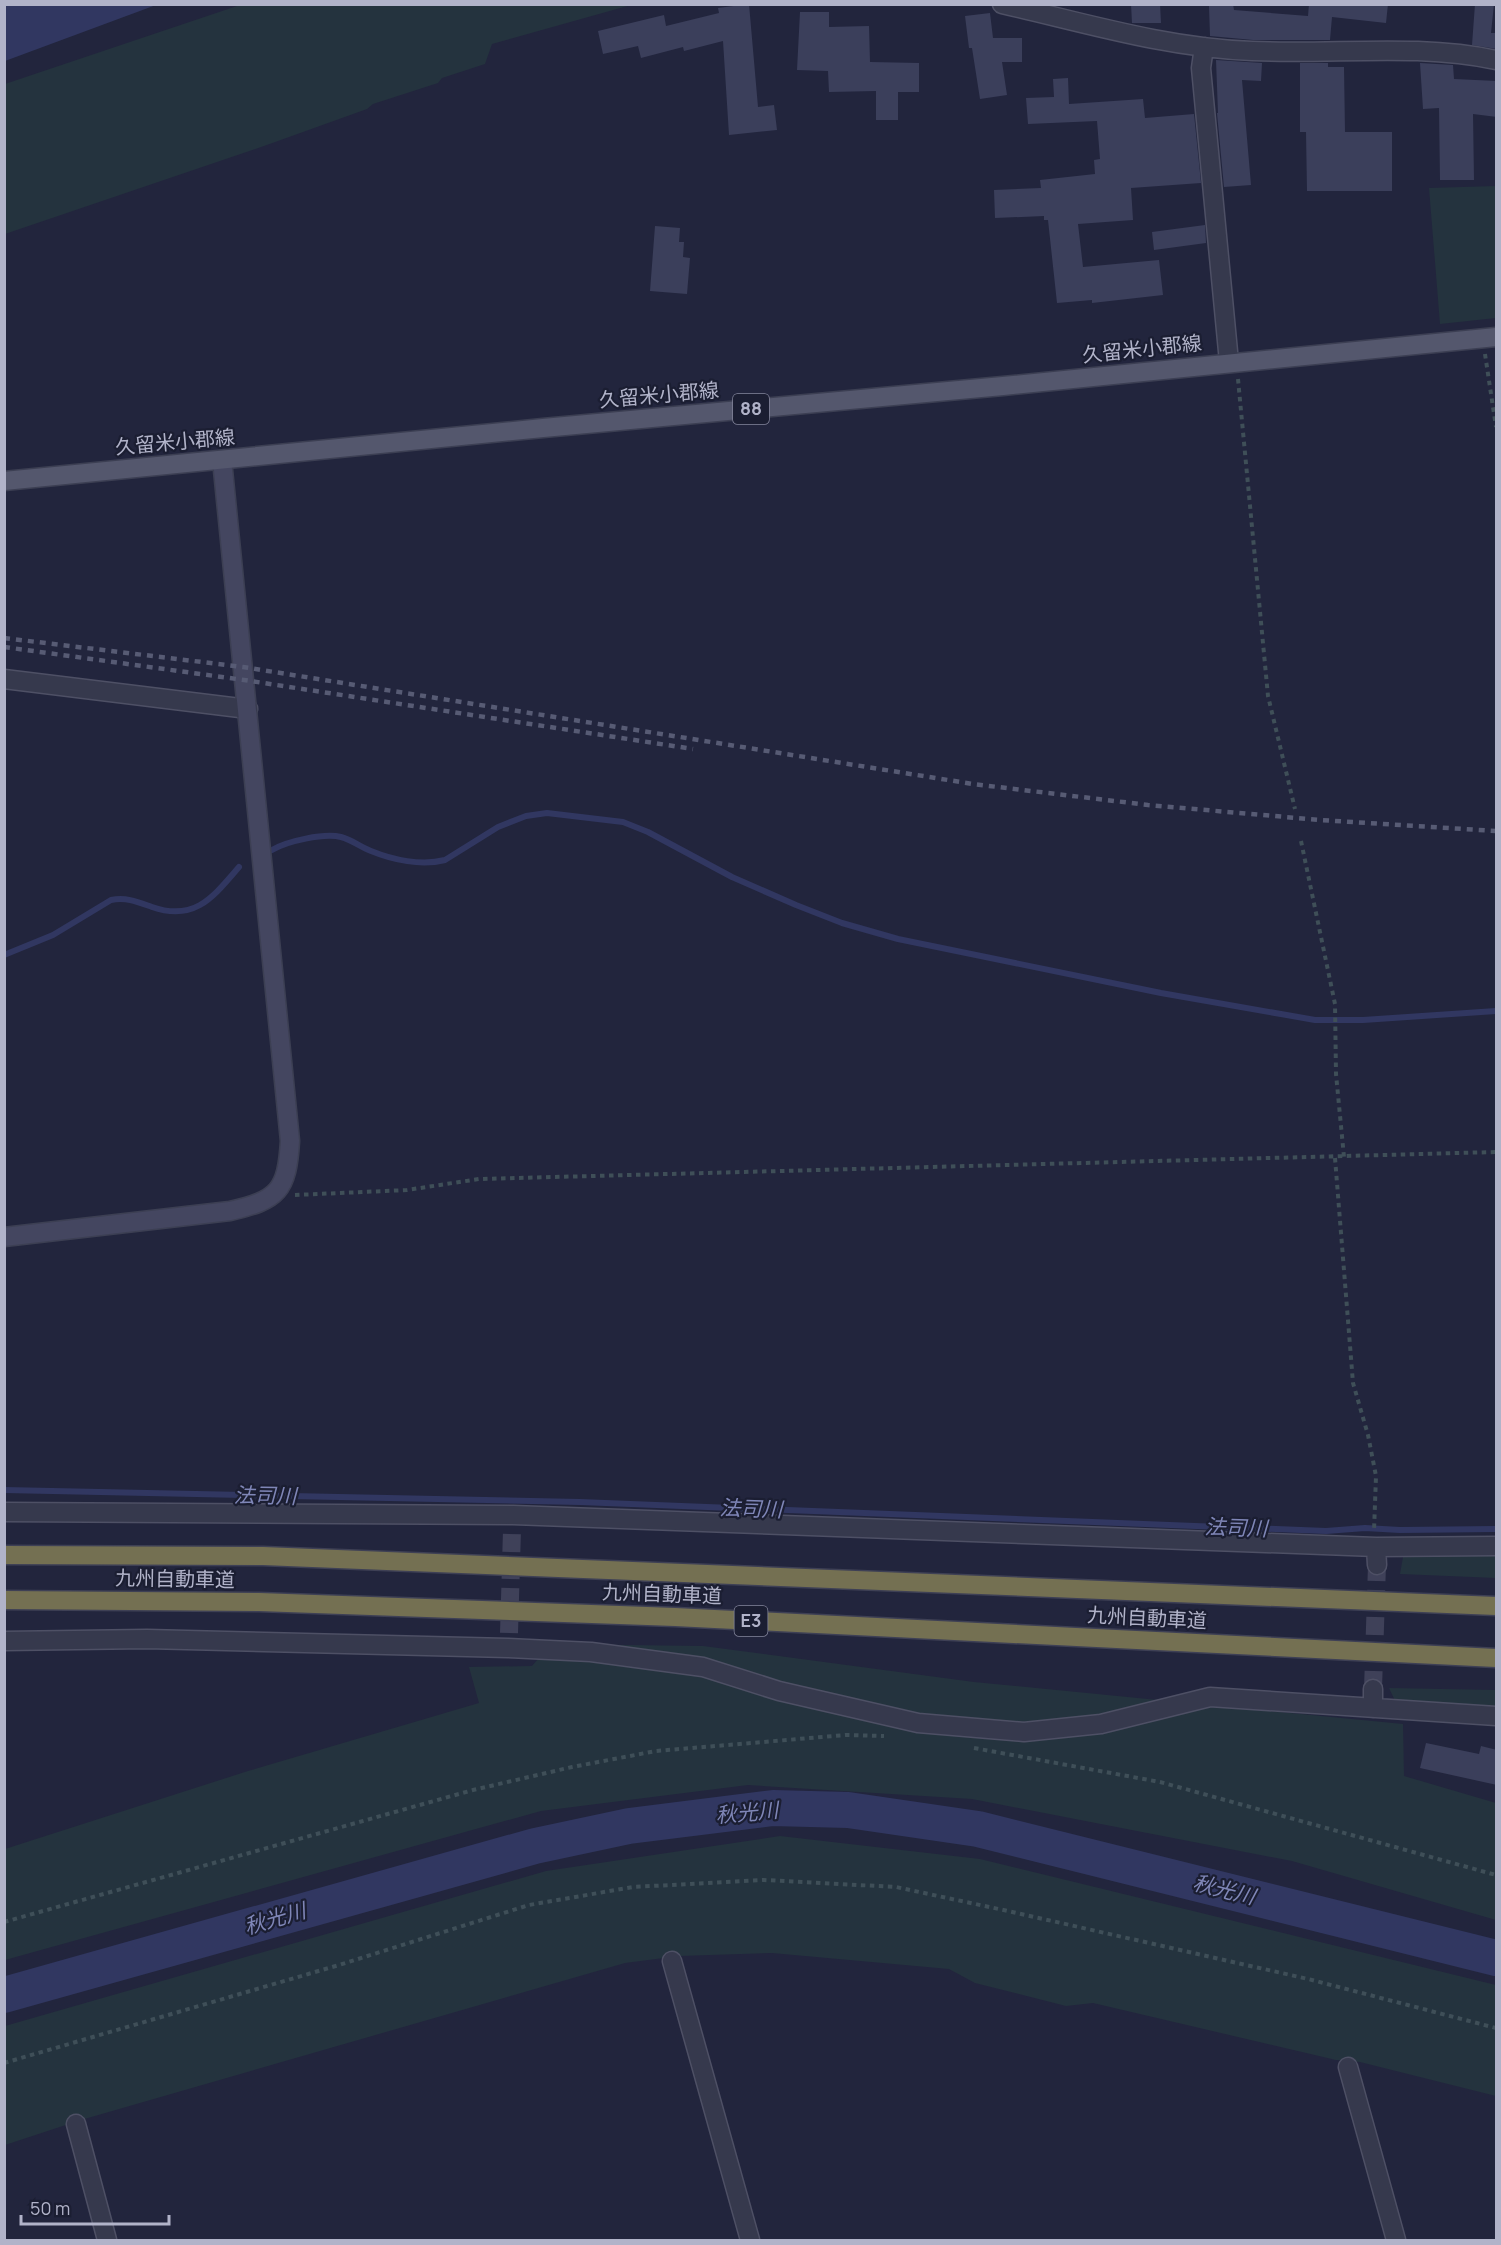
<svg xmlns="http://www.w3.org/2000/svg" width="1501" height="2245" viewBox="0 0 1501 2245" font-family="Manrope,'Noto Sans JP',sans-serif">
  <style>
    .green { fill: #24333e }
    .water { fill: #313761 }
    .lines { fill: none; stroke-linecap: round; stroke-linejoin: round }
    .stream { stroke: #313761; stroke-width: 6 }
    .river { stroke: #313761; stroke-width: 36 }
    .building { fill: #3b3f5b }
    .street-tunnel { stroke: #3f4159; stroke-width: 18; stroke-dasharray: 18 9; stroke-linecap: butt }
    .street-casing { stroke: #4e5065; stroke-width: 21 }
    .secondary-casing { stroke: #3c3f53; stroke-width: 21 }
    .primary-casing { stroke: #3c3f53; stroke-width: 21 }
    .highway-casing { stroke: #3e4055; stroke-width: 21 }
    .path { stroke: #3f4f58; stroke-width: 4; stroke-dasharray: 4.5 4.5; stroke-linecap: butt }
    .street { stroke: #36394d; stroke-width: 18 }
    .secondary { stroke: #444660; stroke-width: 18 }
    .primary { stroke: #54576d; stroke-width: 18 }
    .highway { stroke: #747052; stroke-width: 18 }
    .rail { stroke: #575b74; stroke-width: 4.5; stroke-dasharray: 6 6; stroke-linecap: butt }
    .labels { text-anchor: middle; stroke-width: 4.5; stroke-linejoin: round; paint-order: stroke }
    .shield { fill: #1b1e32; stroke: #84869c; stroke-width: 1.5 }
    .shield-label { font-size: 18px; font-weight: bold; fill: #b1b3c9 }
    .street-label { font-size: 20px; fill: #b1b3c9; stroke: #1b1e32 }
    .water-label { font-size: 21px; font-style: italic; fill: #7f86b7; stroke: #1b1e32 }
  </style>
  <rect width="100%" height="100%" fill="#22253d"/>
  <!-- green -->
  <path class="green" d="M 240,5 L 240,4 L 631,5 L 492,44 L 485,64 L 442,78 L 438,83 L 373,104 L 367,109 L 264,146 L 5,234 L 5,84 Z
    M 1496,186 L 1496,318 L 1440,324 L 1429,188 Z
    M 1496,1555 L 1496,1578 L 1400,1574 L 1403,1557 Z
    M 551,1644 L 703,1646 L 974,1682 L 1403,1724 L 1404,1776 L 1496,1803 L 1496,1920 L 1292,1861 L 972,1799 L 748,1785 L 541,1811 L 5,1960 L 5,1849 L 248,1771 L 479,1703 L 469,1667 L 532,1666 Z
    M 1389,1688 L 1496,1690 L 1496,1710 L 1398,1707 Z
    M 780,1836 L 980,1859 L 1496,1985 L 1496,2096 L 1360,2062 L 1336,2060 L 1093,2003 L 1066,2006 L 975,1983 L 949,1969 L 772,1953 L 679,1956 L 625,1963 L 81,2120 L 5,2145 L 5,2026 L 546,1871 Z"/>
  <!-- water -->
  <path class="water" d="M 5,4 L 156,4 L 156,5 L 5,61 Z"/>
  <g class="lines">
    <!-- stream -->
    <path class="stream" d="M 272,850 C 287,841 324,833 341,837 C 352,840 361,847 371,851 C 393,860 421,866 445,860 L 498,827 L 526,816 L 547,813 L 623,822 L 648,832 L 732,877 L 796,905 L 842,923 L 898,939 L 1161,993 L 1315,1020 L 1363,1020 L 1496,1011
      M 4,955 L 53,935 L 111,900 C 127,897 138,902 152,907 C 195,922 213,897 239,867
      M 4,1490 L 580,1502 L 1326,1531 L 1365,1528 L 1400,1530 L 1496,1529"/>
    <!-- river -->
    <path class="river" d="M 4,1995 L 535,1846 L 629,1826 L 773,1808 L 848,1810 L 978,1829 L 1496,1958"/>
  </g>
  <!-- building -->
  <path class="building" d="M 749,4 L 758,107 L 774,105 L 777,130 L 729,135 L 723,41 L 684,51 L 683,47 L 641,58 L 638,46 L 603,54 L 598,31 L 664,15 L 666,26 L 719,13 L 718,8 Z
    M 1131,4 L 1160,4 L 1161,23 L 1132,23 Z
    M 1233,4 L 1234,10 L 1308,16 L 1309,4 L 1388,4 L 1386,23 L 1332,17 L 1330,40 L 1253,40 L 1210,36 L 1209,6 Z
    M 1475,4 L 1494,4 L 1491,33 L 1497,33 L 1497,49 L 1472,45 Z
    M 800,12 L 829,12 L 829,27 L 869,26 L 870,62 L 919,63 L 919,92 L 898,92 L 898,120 L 876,120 L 876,91 L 829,92 L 828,71 L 797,70 Z
    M 990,13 L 993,38 L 1022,38 L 1022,62 L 1002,62 L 1007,95 L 980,99 L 972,48 L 969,48 L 965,16 Z
    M 1216,60 L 1262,63 L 1261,81 L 1242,80 L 1251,185 L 1224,187 L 1217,113 L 1218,113 Z
    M 1300,63 L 1328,63 L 1328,67 L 1344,67 L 1345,132 L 1392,132 L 1392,191 L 1307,191 L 1306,132 L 1300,132 Z
    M 1420,63 L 1453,65 L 1454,79 L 1497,81 L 1497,117 L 1473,114 L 1474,180 L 1440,180 L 1439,108 L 1423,109 Z
    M 1068,78 L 1069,104 L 1143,99 L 1145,118 L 1194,114 L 1201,183 L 1131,188 L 1133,220 L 1078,224 L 1083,267 L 1159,260 L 1163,295 L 1092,303 L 1092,300 L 1057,303 L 1048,220 L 1044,220 L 1044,216 L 995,218 L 994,190 L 1041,188 L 1040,180 L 1095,174 L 1094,160 L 1100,159 L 1097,121 L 1028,124 L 1026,98 L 1054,97 L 1053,79 Z
    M 1205,225 L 1206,243 L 1154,250 L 1152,232 Z
    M 655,226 L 680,228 L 679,242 L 684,242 L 683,257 L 690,258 L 687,294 L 650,291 Z
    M 1426,1743 L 1479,1754 L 1481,1746 L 1497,1750 L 1497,1785 L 1420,1768 Z"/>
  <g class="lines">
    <!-- street-tunnel -->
    <path class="street-tunnel" d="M 509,1633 L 512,1530
      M 1373,1689 L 1377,1565"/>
    <defs>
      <path id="street" d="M 1002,4 C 1085,23 1167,48 1252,51 C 1333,55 1416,43 1496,60
        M 1204,47 L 1201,68 L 1229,362
        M 4,679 L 248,709
        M 4,1512 L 513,1515 L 1376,1547 L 1496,1546
        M 1376,1547 L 1377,1565
        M 4,1641 L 147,1639 L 508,1648 L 591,1652 L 703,1667 L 779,1691 L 918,1723 L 1024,1732 L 1101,1724 L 1210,1697 L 1496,1716
        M 1373,1708 L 1373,1689
        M 672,1961 L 750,2240
        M 1348,2067 L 1396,2240
        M 76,2124 L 107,2240"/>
      <path id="secondary" d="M 4,1237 L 230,1211 C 278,1200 287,1191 290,1141 L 222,460"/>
      <path id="primary" d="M 4,481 L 543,428 L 1003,386 L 1496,337"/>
      <path id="highway" d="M 4,1555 L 263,1556 L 1496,1606
        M 4,1600 L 259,1602 L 675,1617 L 1496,1658"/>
    </defs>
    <!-- street casing -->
    <use href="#street" class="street-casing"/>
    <!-- secondary casing -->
    <use href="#secondary" class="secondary-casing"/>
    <!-- primary casing -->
    <use href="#primary" class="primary-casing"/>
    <!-- highway casing -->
    <use href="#highway" class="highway-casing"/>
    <!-- path -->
    <path class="path" d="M 1485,354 L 1496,427
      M 1238,379 L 1268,696 L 1295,809
      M 1301,841 L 1335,1004 L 1336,1074 L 1344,1157
      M 1335,1158 L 1353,1383 L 1368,1435 L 1376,1476 L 1374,1531
      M 295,1195 L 407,1190 L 479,1179 L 1496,1152
      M 974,1748 L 1160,1782 L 1496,1875
      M 4,1922 L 473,1790 L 572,1767 L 656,1751 L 846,1735 L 884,1736
      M 4,2063 L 339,1965 L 529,1905 L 633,1887 L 764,1880 L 896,1887 L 1008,1911 L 1308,1979 L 1496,2028"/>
    <!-- street -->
    <use href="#street" class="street"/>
    <!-- secondary -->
    <use href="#secondary" class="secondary"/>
    <!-- primary -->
    <use href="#primary" class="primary"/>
    <!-- highway -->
    <use href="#highway" class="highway"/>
    <!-- rail -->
    <path class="rail" d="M 4,638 L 243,667 L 973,784 L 1148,805 L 1320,820 L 1496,831
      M 4,647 L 244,680 L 693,749"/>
  </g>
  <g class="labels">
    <!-- shield labels -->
    <g class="shield">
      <rect x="733" y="394" width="36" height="30" rx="4.5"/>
      <rect x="734.5" y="1606" width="33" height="30" rx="4.5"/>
    </g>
    <g class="shield-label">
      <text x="751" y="415">88</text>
      <text x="751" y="1627">E3</text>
    </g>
    <!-- street labels -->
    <g class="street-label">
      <text transform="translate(1142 349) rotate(-6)" y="7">久留米小郡線</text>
      <text transform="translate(659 395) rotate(-5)" y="7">久留米小郡線</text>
      <text transform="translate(175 442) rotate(-5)" y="7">久留米小郡線</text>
      <text transform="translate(175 1579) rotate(1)" y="7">九州自動車道</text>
      <text transform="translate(662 1594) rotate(2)" y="7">九州自動車道</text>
      <text transform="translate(1147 1618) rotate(3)" y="7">九州自動車道</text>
    </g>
    <!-- water labels -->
    <g class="water-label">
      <text transform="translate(265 1496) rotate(1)" y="7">法司川</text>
      <text transform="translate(751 1509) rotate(2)" y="7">法司川</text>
      <text transform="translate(1236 1528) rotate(2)" y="7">法司川</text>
      <text transform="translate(747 1813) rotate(-5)" y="7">秋光川</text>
      <text transform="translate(1224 1890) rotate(14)" y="7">秋光川</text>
      <text transform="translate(275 1919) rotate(-16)" y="7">秋光川</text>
    </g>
  </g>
  <!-- border -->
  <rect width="1501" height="2245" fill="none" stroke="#b1b3c9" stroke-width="12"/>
  <!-- scale -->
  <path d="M21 2215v9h148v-9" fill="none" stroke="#b1b3c9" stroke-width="3"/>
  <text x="30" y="2215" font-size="18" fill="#b1b3c9" stroke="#1b1e32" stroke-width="4.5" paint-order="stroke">50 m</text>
</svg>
